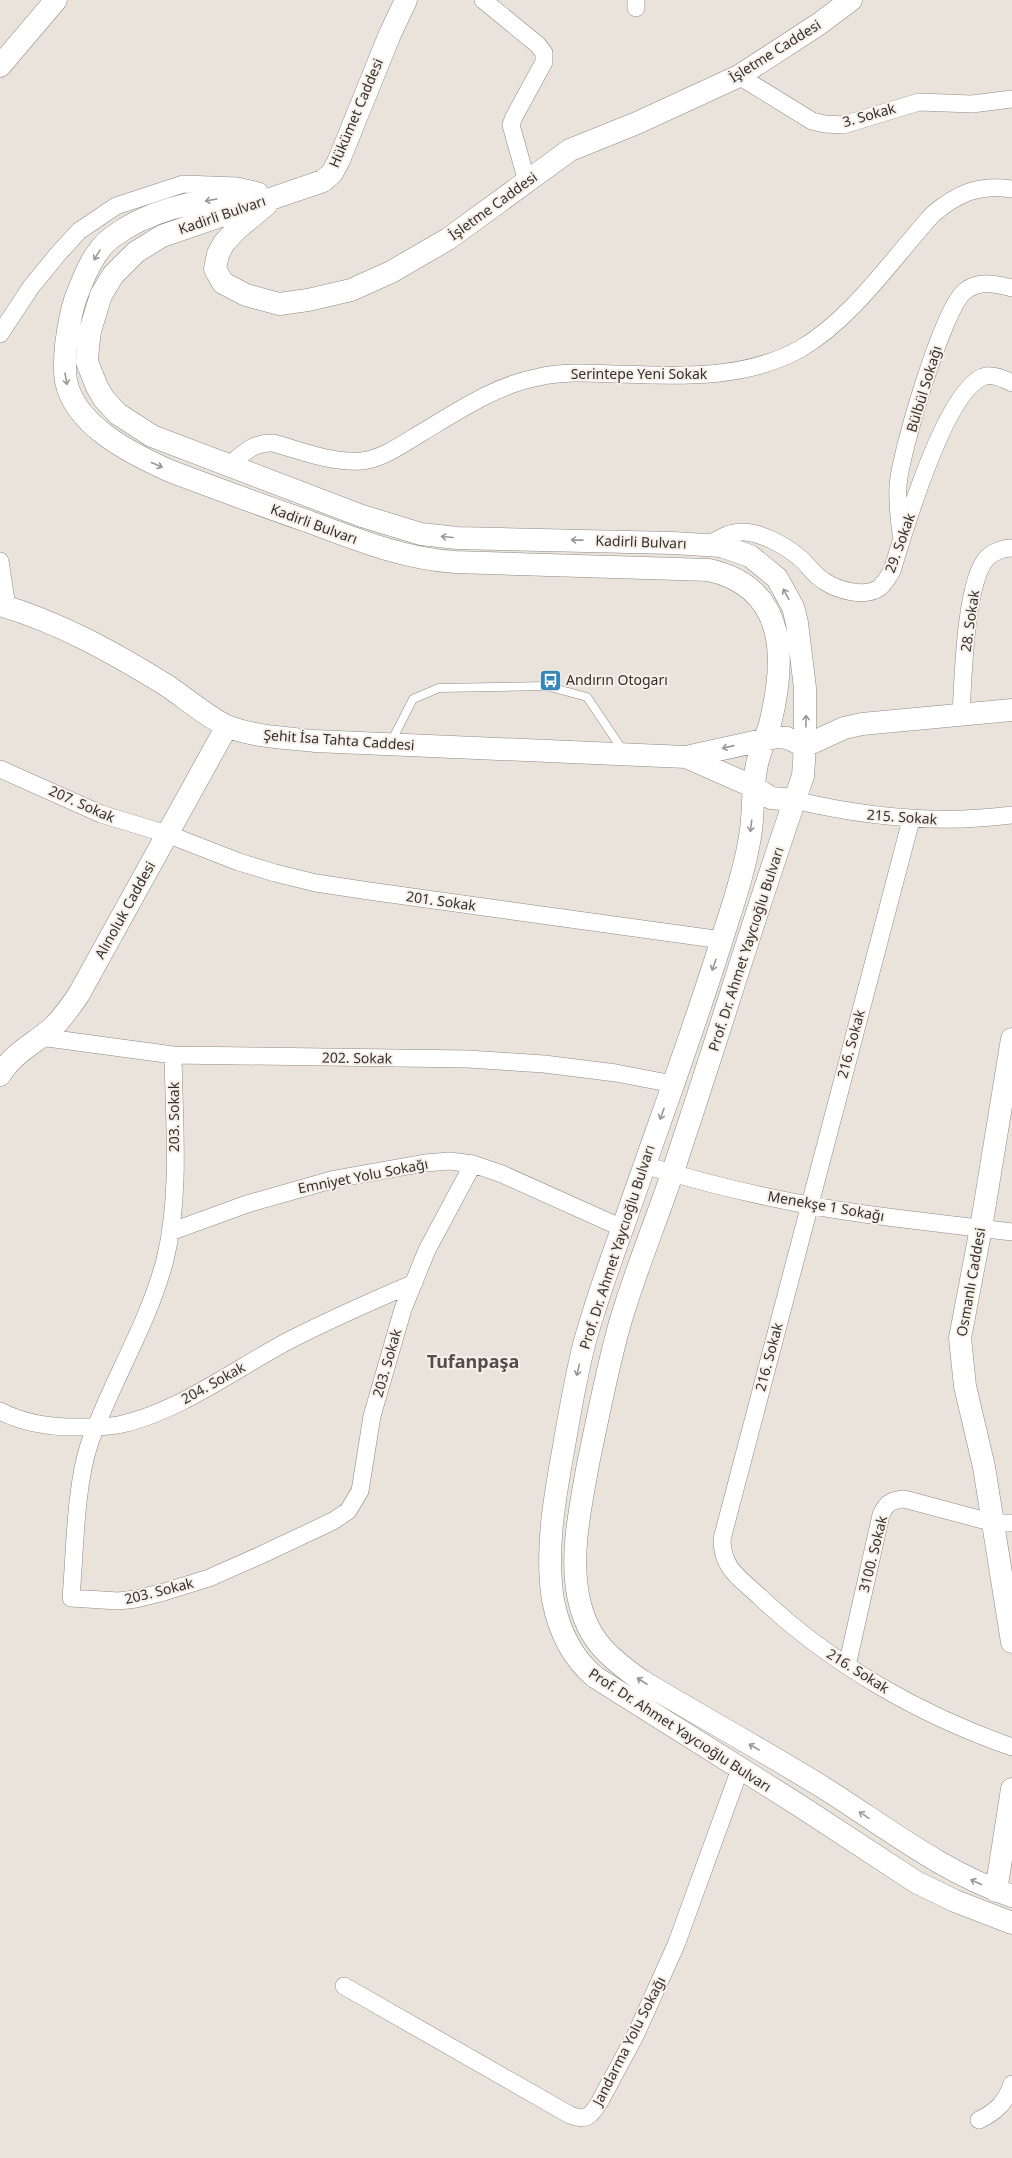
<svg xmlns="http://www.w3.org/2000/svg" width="1012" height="2158" viewBox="0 0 1012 2158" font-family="'Noto Sans',sans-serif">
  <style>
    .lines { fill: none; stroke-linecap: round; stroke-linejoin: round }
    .lane-casing { stroke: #8f8a83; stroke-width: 9 }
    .street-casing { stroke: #8f8a83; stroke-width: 18 }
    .secondary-casing { stroke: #8f8a83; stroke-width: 23 }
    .lane { stroke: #fff; stroke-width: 8 }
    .street { stroke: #fff; stroke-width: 17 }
    .secondary { stroke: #fff; stroke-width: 22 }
    .oneway { stroke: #999896 }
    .labels { text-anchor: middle; stroke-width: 4; stroke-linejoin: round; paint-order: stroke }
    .street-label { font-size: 14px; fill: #33302e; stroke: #f6f0e9 }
    .poi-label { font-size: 14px; fill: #33302e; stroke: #f6f0e9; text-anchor: start }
    .district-label { font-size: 18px; font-weight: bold; fill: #545049; stroke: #f6f0e9 }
  </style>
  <rect width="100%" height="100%" fill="#e9e3dc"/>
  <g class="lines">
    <defs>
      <path id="lane" d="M 391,742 L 413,699 L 439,688 L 546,686 L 587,697 L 624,752"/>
      <path id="street" d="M 483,0 L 538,45 L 544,53 L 544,62 L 514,117 L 511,125 L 527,182
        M 636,8 L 636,0
        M 739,76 L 812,121 L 825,124 L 843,125 L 919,102 L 972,104 L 1012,99
        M 0,334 L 31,287 L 58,254 L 79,231 L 116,206 L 183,184 L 237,186 L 259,191
        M 228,466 C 243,454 253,442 273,443 C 302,451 331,463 361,461 C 382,459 403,444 421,433 C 458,411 496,385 539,377 C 564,371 591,373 617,374 C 678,376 744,380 800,349 C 852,319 893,258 933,214 C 958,193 979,184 1012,189
        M 901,534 C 899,518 897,502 898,486 C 900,454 943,308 965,291 C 979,280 997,284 1012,288
        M 708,545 C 719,539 729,532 742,532 C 761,532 786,546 800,558 C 808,565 815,576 824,581 C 837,590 864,598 879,588 C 885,583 888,577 892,571 C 904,531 945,392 983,377 C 991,373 1004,379 1012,383
        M 0,561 L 7,607
        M 961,715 C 963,681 965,581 987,558 C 993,552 1003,548 1012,548
        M 0,769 L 101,814 L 167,834 L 239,862 L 275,873 L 316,883 L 369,891 L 722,940
        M 794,800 C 866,817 938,825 1012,815
        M 911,820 L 722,1539 C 722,1569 740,1578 760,1597 C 831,1664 920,1715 1012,1747
        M 40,1037 L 173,1055 L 468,1059 L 544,1064 L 616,1073 L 673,1084
        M 173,1055 C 174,1121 181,1195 165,1260 C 148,1325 111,1382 89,1445 C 75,1488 75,1552 71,1598 L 118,1601 L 136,1599 L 164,1592 L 209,1578 L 261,1555 L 333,1521 L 348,1511 L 360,1491 L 372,1416 L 403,1309 L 427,1250 L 473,1164
        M 644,1165 C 714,1186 786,1203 858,1213 C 909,1220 961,1226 1012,1232
        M 170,1232 L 247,1204 L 335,1179 L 425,1163 L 450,1161 L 473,1164 L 502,1174 L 622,1228
        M 0,1411 C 21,1422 43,1426 67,1427 C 84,1427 101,1428 118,1425 C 177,1413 235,1369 288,1341 C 329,1320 372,1301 414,1283
        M 847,1666 L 881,1515 C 886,1503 892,1500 904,1499 L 994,1523 L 1012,1523
        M 344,1986 L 570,2115 C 586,2121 590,2117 599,2103 L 635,2036 L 676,1945 L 740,1769
        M 979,2120 C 996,2112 1006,2102 1012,2084"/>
      <path id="secondary" d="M 406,0 L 390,34 L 339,160 L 332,173 L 323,181 L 162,236 L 136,252 L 113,275 L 101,295 L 90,331 L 88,347 L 87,362 L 97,387 L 104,399 L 118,414 L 152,436 L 362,516 L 421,534 L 457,538 L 673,543 L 721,546 L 750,556 L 777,578 L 793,607 L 797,623 L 805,688 L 805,746 L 803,776 C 759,901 721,1028 679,1153 C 661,1210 637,1265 620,1323 C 607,1369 598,1417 588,1464 C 581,1505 571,1548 577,1589 C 584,1636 605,1655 642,1681 C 702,1717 764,1751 824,1788 C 886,1827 942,1872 1012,1896
        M 0,66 L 56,0
        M 254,196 C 206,198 150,208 111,238 C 92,253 83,279 75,300 C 70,315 68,330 66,345 C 65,356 64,369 66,381 C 75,426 132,454 170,471 C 215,488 261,505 307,521 C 355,539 404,559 455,562 L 709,570 C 788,588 786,660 770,724 C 766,738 760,751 757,764 C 752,785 754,808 751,830 C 746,867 733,904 722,939 C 692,1036 656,1131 623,1227 C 609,1265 596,1302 585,1341 C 576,1375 570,1411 564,1446 C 555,1496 545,1549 553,1600 C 559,1631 571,1657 595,1677 L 797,1804 L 916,1882 L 955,1901 L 1012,1923
        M 266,205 L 237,229 L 224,243 L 218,254 L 215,269 L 223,283 L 246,295 L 279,304 L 308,300 L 351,290 L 391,272 L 448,239 L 570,150 L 637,123 L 739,76 L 819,24 L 851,0
        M 0,605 C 59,622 114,653 166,685 C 183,696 211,720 229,727 C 256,737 287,738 315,741 L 686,757 L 777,737 L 787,738 L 805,746 L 844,728 L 862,724 L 1012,710
        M 686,757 L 754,787 L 771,798 L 794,800
        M 1012,1039 L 981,1228 L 960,1338 L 965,1386 L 984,1467 L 1012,1642
        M 0,1075 C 13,1053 34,1044 52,1028 C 63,1018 71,1006 79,994 L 227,726
        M 996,1891 L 1012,1789"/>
    </defs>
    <!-- lane casing -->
    <use href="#lane" class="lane-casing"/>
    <!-- street casing -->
    <use href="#street" class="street-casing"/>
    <!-- secondary casing -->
    <use href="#secondary" class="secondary-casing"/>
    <!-- lane -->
    <use href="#lane" class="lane"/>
    <!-- street -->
    <use href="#street" class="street"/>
    <!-- secondary -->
    <use href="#secondary" class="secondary"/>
  </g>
  <!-- one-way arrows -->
  <defs><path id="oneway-shaft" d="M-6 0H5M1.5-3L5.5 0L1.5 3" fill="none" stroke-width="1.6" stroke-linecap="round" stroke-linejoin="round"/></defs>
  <g class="oneway">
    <use href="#oneway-shaft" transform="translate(211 200) rotate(170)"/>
    <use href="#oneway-shaft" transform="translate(97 255) rotate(121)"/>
    <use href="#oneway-shaft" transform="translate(66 379) rotate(80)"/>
    <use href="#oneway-shaft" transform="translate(157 465) rotate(24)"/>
    <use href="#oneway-shaft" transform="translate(447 537) rotate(-175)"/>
    <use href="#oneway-shaft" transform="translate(577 540) rotate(-179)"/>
    <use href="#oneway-shaft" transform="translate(786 594) rotate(-118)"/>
    <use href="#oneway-shaft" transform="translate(806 721) rotate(-89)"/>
    <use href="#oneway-shaft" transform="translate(728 747) rotate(167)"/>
    <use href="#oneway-shaft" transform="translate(751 826) rotate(97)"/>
    <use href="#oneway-shaft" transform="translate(714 965) rotate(109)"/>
    <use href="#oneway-shaft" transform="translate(662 1114) rotate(110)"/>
    <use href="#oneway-shaft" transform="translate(578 1370) rotate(103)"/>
    <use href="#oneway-shaft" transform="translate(642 1681) rotate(-147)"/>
    <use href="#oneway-shaft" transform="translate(754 1747) rotate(-150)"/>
    <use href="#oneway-shaft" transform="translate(864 1815) rotate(-146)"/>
    <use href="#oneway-shaft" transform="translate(976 1882) rotate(-156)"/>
  </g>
  <!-- icons -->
  <defs>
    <symbol id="bus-square" viewBox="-11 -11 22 22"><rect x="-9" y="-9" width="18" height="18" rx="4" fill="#3587b8" stroke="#f6f0e9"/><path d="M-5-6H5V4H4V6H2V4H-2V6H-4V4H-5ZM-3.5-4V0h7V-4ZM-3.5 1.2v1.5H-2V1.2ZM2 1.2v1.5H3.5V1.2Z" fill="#fff"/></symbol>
  </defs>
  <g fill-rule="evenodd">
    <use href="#bus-square" x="538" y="668" width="25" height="25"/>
  </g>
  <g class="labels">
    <!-- street labels -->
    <g class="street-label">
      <text transform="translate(775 51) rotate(-32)" y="5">İşletme Caddesi</text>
      <text transform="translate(356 113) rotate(-67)" y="5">Hükümet Caddesi</text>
      <text transform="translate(869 115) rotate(-16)" y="5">3. Sokak</text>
      <text transform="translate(493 206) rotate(-36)" y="5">İşletme Caddesi</text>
      <text transform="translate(222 215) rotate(-19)" y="5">Kadirli Bulvarı</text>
      <text x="639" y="379">Serintepe Yeni Sokak</text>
      <text transform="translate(924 389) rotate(-73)" y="5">Bülbül Sokağı</text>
      <text transform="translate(314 524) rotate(20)" y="5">Kadirli Bulvarı</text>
      <text transform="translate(641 542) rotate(2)" y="5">Kadirli Bulvarı</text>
      <text transform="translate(900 543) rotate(-70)" y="5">29. Sokak</text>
      <text transform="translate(970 621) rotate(-82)" y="5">28. Sokak</text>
      <text transform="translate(339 740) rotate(4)" y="5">Şehit İsa Tahta Caddesi</text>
      <text transform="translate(82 804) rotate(24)" y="5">207. Sokak</text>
      <text transform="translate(902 817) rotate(4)" y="5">215. Sokak</text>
      <text transform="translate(441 901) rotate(8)" y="5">201. Sokak</text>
      <text transform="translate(125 910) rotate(-61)" y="5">Alınoluk Caddesi</text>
      <text transform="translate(746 949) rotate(-72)" y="5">Prof. Dr. Ahmet Yaycıoğlu Bulvarı</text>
      <text transform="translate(851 1044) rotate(-75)" y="5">216. Sokak</text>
      <text transform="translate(357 1058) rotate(1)" y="5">202. Sokak</text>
      <text transform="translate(174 1117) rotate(-90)" y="5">203. Sokak</text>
      <text transform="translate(363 1176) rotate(-11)" y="5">Emniyet Yolu Sokağı</text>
      <text transform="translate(826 1206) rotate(10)" y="5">Menekşe 1 Sokağı</text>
      <text transform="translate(617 1247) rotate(-72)" y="5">Prof. Dr. Ahmet Yaycıoğlu Bulvarı</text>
      <text transform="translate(971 1282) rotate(-80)" y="5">Osmanlı Caddesi</text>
      <text transform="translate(769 1357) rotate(-75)" y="5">216. Sokak</text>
      <text transform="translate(387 1363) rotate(-74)" y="5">203. Sokak</text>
      <text transform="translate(213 1383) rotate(-29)" y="5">204. Sokak</text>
      <text transform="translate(873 1554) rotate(-76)" y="5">3100. Sokak</text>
      <text transform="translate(159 1591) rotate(-14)" y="5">203. Sokak</text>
      <text transform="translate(858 1671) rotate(32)" y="5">216. Sokak</text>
      <text transform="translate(680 1730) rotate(33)" y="5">Prof. Dr. Ahmet Yaycıoğlu Bulvarı</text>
      <text transform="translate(629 2041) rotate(-63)" y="5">Jandarma Yolu Sokağı</text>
    </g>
    <!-- poi labels -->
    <g class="poi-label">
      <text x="566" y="685">Andırın Otogarı</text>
    </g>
    <!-- district labels -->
    <g class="district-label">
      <text x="473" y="1368">Tufanpaşa</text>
    </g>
  </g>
</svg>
